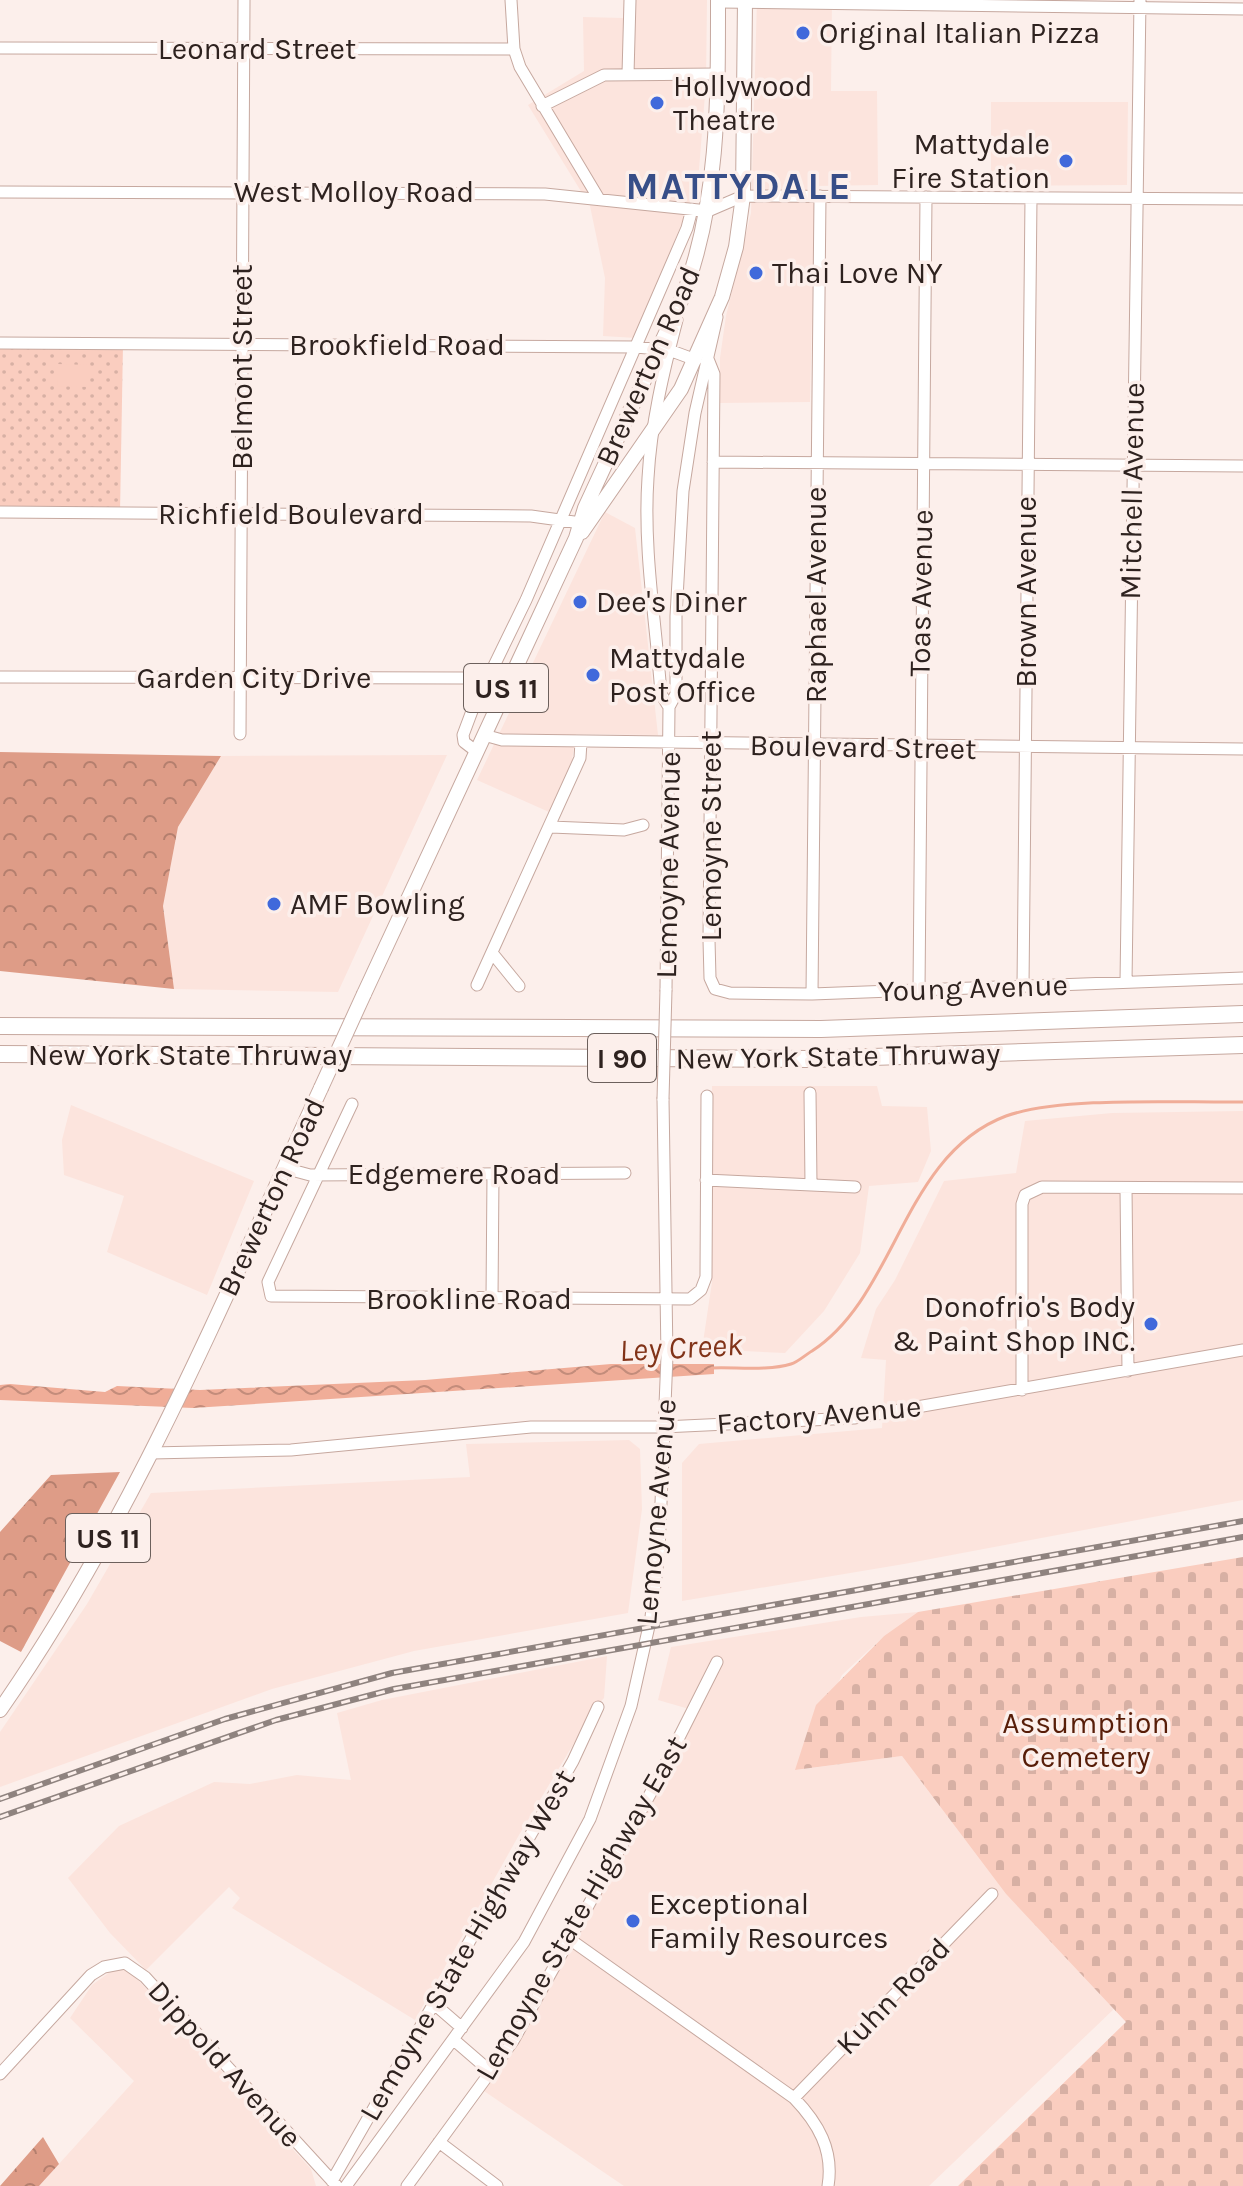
<svg xmlns="http://www.w3.org/2000/svg" width="1243" height="2186" viewBox="0 0 1243 2186" font-family="Karla,sans-serif">
  <style>
    .built { fill: #fce4dd }
    .green { fill: url(#green-dots) }
    .forest { fill: url(#forest-crowns) }
    .cemetery { fill: url(#cemetery-stones) }
    .pitch { fill: #facdbf }
    .water { fill: url(#water-waves) }
    .lines { fill: none; stroke-linecap: round; stroke-linejoin: round }
    .stream { stroke: #f0ad98; stroke-width: 3 }
    .minor-casing { stroke: #c6a89f; stroke-width: 13 }
    .major-casing { stroke: #c6a89f; stroke-width: 16 }
    .highway-casing { stroke: #c6a89f; stroke-width: 18 }
    .minor { stroke: #fff; stroke-width: 11 }
    .major { stroke: #fff; stroke-width: 14 }
    .highway { stroke: #fff; stroke-width: 16 }
    .rail-casing { stroke: #8f837f; stroke-width: 6 }
    .rail { stroke: #fcefeb; stroke-width: 3; stroke-dasharray: 9; stroke-linecap: butt }
    .minor-bridge-casing { stroke: #c6a89f; stroke-width: 13; stroke-linecap: butt }
    .major-bridge-casing { stroke: #c6a89f; stroke-width: 16; stroke-linecap: butt }
    .minor-bridge { stroke: #fff; stroke-width: 11 }
    .major-bridge { stroke: #fff; stroke-width: 14 }
    .poi-dot { fill: #4069db; stroke: #fcefeb; stroke-width: 3 }
    .labels { text-anchor: middle; stroke-width: 7; stroke-linejoin: round; paint-order: stroke }
    .shield { fill: #fcefeb; stroke: #6c605c; stroke-width: 2 }
    .shield-label { font-size: 28px; font-weight: bold; fill: #2e221f }
    .poi-label { font-size: 30px; fill: #2e221f; stroke: #fcefeb; text-anchor: start }
    .street-label { font-size: 30px; fill: #2e221f; stroke: #fcefeb }
    .park-label { font-size: 30px; fill: #571d08; stroke: #fcefeb }
    .water-label { font-size: 32px; font-style: italic; fill: #813318; stroke: #fcefeb }
    .district-label { font-size: 38px; font-weight: bold; letter-spacing: 2px; fill: #374e88; stroke: #fcefeb }
  </style>
  <defs>
    <pattern id="green-dots" width="8" height="8" patternUnits="userSpaceOnUse" patternTransform="scale(2)"><rect width="8" height="8" fill="#facdbf"/><path d="M2 2h.1M6 6h.1" fill="none" stroke="#d7b0a4" stroke-width="1.8" stroke-linecap="round"/></pattern>
    <pattern id="forest-crowns" width="20" height="18" patternUnits="userSpaceOnUse" patternTransform="scale(2)"><rect width="20" height="18" fill="#de9c87"/><path d="M2 6a3 3 0 1 1 6 0M12 15a3 3 0 1 1 6 0" fill="none" stroke="#b47f6e"/></pattern>
    <pattern id="cemetery-stones" width="16" height="16" patternUnits="userSpaceOnUse" patternTransform="scale(2)"><rect width="16" height="16" fill="#facdbf"/><path d="M2 7V4a2 2 0 0 1 4 0v3zM10 15v-3a2 2 0 0 1 4 0v3z" fill="#d7b0a4"/></pattern>
    <pattern id="water-waves" width="16" height="10" patternUnits="userSpaceOnUse" patternTransform="scale(2)"><rect width="16" height="10" fill="#f0ad98"/><path d="M0 5q4-4 8 0t8 0" fill="none" stroke="#c38c7b"/></pattern>
  </defs>
  <rect width="100%" height="100%" fill="#fcefeb"/>
  <!-- built -->
  <path class="built" d="M 624,0 L 707,0 L 706,82 L 698,182 L 636,338 L 603,336 L 605,278 L 590,206 L 528,105 L 584,71 L 583,17 L 623,18 Z
    M 757,0 L 832,0 L 831,91 L 877,91 L 878,185 L 815,186 L 810,402 L 720,403 L 720,358 L 726,316 L 751,213 Z
    M 991,102 L 1128,102 L 1127,185 L 991,186 Z
    M 605,512 L 635,528 L 658,735 L 576,734 L 571,766 L 549,812 L 477,780 Z
    M 447,755 L 338,992 L 174,989 L 163,906 L 178,827 L 221,756 Z
    M 712,1086 L 877,1086 L 882,1106 L 927,1107 L 931,1151 L 918,1182 L 869,1186 L 860,1253 L 824,1311 L 785,1353 L 702,1349 L 712,1282 Z
    M 71,1105 L 254,1181 L 207,1295 L 107,1252 L 124,1196 L 64,1175 L 62,1140 Z
    M 1243,1111 L 1243,1500 L 904,1564 L 682,1601 L 682,1463 L 699,1444 L 882,1428 L 886,1360 L 861,1358 L 876,1309 L 895,1280 L 944,1181 L 1016,1173 L 1025,1121 L 1112,1113 Z
    M 629,1440 L 640,1449 L 642,1509 L 628,1613 L 414,1651 L 272,1689 L 0,1787 L 0,1732 L 87,1604 L 151,1493 L 470,1477 L 466,1444 Z
    M 918,1612 L 884,1636 L 842,1675 L 796,1770 L 902,1756 L 1006,1894 L 1115,2008 L 929,2186 L 624,2186 L 484,2091 L 696,1711 L 658,1700 L 671,1647 L 861,1617 Z
    M 607,1656 L 604,1698 L 595,1708 L 519,1835 L 415,2020 L 232,1908 L 240,1898 L 229,1887 L 146,1970 L 110,1933 L 68,1878 L 119,1826 L 214,1782 L 250,1784 L 297,1775 L 351,1780 L 337,1713 L 382,1700 Z
    M 117,1967 L 128,1969 L 311,2169 L 316,2186 L 39,2186 L 134,2081 L 70,2018 L 92,1985 Z"/>
  <!-- green -->
  <path class="green" d="M 0,343 L 123,344 L 120,513 L 0,512 Z"/>
  <!-- forest -->
  <path class="forest" d="M 0,752 L 221,756 L 178,827 L 163,906 L 174,989 L 0,971 Z
    M 120,1472 L 21,1652 L 0,1641 L 0,1532 L 51,1475 Z
    M 43,2137 L 59,2164 L 39,2186 L 0,2186 Z"/>
  <!-- cemetery -->
  <path class="cemetery" d="M 1243,1557 L 1243,2186 L 958,2186 L 1126,2022 L 1006,1894 L 902,1756 L 795,1770 L 816,1705 L 884,1636 L 918,1612 Z"/>
  <!-- pitch -->
  <path class="pitch" d="M 58,364 L 89,365 L 89,387 L 57,386 Z"/>
  <!-- water -->
  <path class="water" d="M 611,1364 L 714,1364 L 714,1374 L 193,1408 L 0,1400 L 0,1385 L 10,1384 L 105,1392 L 117,1386 L 200,1390 L 425,1380 Z"/>
  <g class="lines">
    <!-- stream -->
    <path class="stream" d="M 712,1368 C 736,1367 768,1371 791,1364 C 798,1362 805,1355 812,1351 C 897,1296 902,1155 1006,1116 C 1063,1096 1180,1103 1243,1102"/>
    <defs>
      <path id="minor" d="M 511,0 L 514,49 L 520,67 L 599,199
        M 718,2 L 1243,9
        M 0,48 L 514,49
        M 628,74 L 630,0
        M 542,106 L 604,75 L 718,74
        M 0,192 L 545,194 L 708,211 L 743,196 L 1243,199
        M 0,343 L 636,347 L 669,350 L 696,360
        M 708,359 L 714,374 L 709,940 L 710,978 L 715,989 L 730,993 L 812,994 L 1243,978
        M 713,462 L 1243,466
        M 0,512 L 531,516 L 581,523
        M 0,677 L 466,678 L 485,683 L 504,694
        M 669,707 L 676,694 L 676,616 L 683,491 L 695,413 L 717,317
        M 240,734 L 244,0
        M 484,735 L 502,740 L 1243,749
        M 477,752 L 464,742 L 463,735 L 472,711 L 526,600 L 687,228 L 692,209
        M 551,827 L 624,830 L 643,825
        M 493,954 L 519,986
        M 1126,982 L 1140,0
        M 477,985 L 580,758 L 581,742
        M 1023,986 L 1031,198
        M 666,990 L 669,707 L 661,694 C 656,623 643,549 648,478 C 651,424 663,373 677,320
        M 919,990 L 926,197
        M 812,994 L 820,196
        M 810,1093 L 811,1185
        M 352,1104 L 268,1282 L 271,1296 L 690,1299 L 701,1290 L 706,1277 L 707,1096
        M 284,1168 L 310,1175 L 625,1173
        M 706,1180 L 855,1187
        M 1126,1188 L 1128,1371
        M 492,1299 L 493,1174
        M 1022,1390 L 1022,1204 L 1025,1195 L 1042,1187 L 1243,1188
        M 151,1453 L 291,1450 L 531,1427 L 663,1427 L 854,1418 L 1243,1350
        M 568,1938 L 794,2098 C 818,2123 834,2150 828,2186
        M 432,2002 L 462,2028
        M 454,2040 L 491,2072
        M 0,2074 L 91,1975 L 104,1967 L 125,1963 L 145,1977 L 336,2185
        M 794,2098 L 992,1894
        M 439,2142 L 497,2186
        M 332,2181 L 573,1761 L 598,1707
        M 346,2186 L 524,1942 L 590,1819 L 631,1706 L 651,1617 L 659,1552 L 667,1356 L 663,1099
        M 407,2186 L 513,2041 L 654,1787 L 717,1662"/>
      <path id="major" d="M 582,532 L 681,389 L 722,297 L 736,247 L 743,196 L 745,0
        M 364,994 L 576,538 L 585,508 L 684,294 C 719,198 718,101 718,0
        M 0,1710 C 134,1518 223,1300 321,1088"/>
      <path id="highway" d="M 0,1026 L 821,1029 L 1243,1014
        M 0,1054 L 811,1059 L 1243,1045"/>
    </defs>
    <!-- minor casing -->
    <use href="#minor" class="minor-casing"/>
    <!-- major casing -->
    <use href="#major" class="major-casing"/>
    <!-- highway casing -->
    <use href="#highway" class="highway-casing"/>
    <!-- minor -->
    <use href="#minor" class="minor"/>
    <!-- major -->
    <use href="#major" class="major"/>
    <!-- highway -->
    <use href="#highway" class="highway"/>
    <defs>
      <path id="rail" d="M 0,1799 L 225,1719 L 392,1673 L 1243,1521
        M 0,1817 L 276,1720 L 394,1689 L 1243,1537"/>
    </defs>
    <!-- rail casing -->
    <use href="#rail" class="rail-casing"/>
    <!-- rail -->
    <use href="#rail" class="rail"/>
    <defs>
      <path id="minor-bridge" d="M 663,1099 L 666,990"/>
      <path id="major-bridge" d="M 321,1088 L 364,994"/>
    </defs>
    <!-- minor-bridge casing -->
    <use href="#minor-bridge" class="minor-bridge-casing"/>
    <!-- major-bridge casing -->
    <use href="#major-bridge" class="major-bridge-casing"/>
    <!-- minor-bridge -->
    <use href="#minor-bridge" class="minor-bridge"/>
    <!-- major-bridge -->
    <use href="#major-bridge" class="major-bridge"/>
  </g>
  <!-- markers -->
  <g class="poi-dot">
    <circle cx="803" cy="33" r="8"/>
    <circle cx="657" cy="103" r="8"/>
    <circle cx="1066" cy="161" r="8"/>
    <circle cx="756" cy="273" r="8"/>
    <circle cx="580" cy="602" r="8"/>
    <circle cx="593" cy="675" r="8"/>
    <circle cx="274" cy="904" r="8"/>
    <circle cx="1151" cy="1324" r="8"/>
    <circle cx="633" cy="1921" r="8"/>
  </g>
  <g class="labels">
    <!-- shield labels -->
    <g class="shield">
      <rect x="464" y="664" width="84" height="48" rx="6"/>
      <rect x="588" y="1034" width="68" height="48" rx="6"/>
      <rect x="66" y="1514" width="84" height="48" rx="6"/>
    </g>
    <g class="shield-label">
      <text x="506" y="698">US 11</text>
      <text x="622" y="1068">I 90</text>
      <text x="108" y="1548">US 11</text>
    </g>
    <!-- poi labels -->
    <g class="poi-label">
      <text x="819" y="43">Original Italian Pizza</text>
      <text x="673" y="96">Hollywood<tspan x="673" dy="34">Theatre</tspan></text>
      <text x="1050" y="154" text-anchor="end">Mattydale<tspan x="1050" dy="34">Fire Station</tspan></text>
      <text x="772" y="283">Thai Love NY</text>
      <text x="596" y="612">Dee's Diner</text>
      <text x="609" y="668">Mattydale<tspan x="609" dy="34">Post Office</tspan></text>
      <text x="290" y="914">AMF Bowling</text>
      <text x="1135" y="1317" text-anchor="end">Donofrio's Body<tspan x="1135" dy="34">&amp; Paint Shop INC.</tspan></text>
      <text x="649" y="1914">Exceptional<tspan x="649" dy="34">Family Resources</tspan></text>
    </g>
    <!-- street labels -->
    <g class="street-label">
      <text x="257" y="59">Leonard Street</text>
      <text x="354" y="202">West Molloy Road</text>
      <text x="397" y="355">Brookfield Road</text>
      <text transform="translate(648 366) rotate(-66)" y="10">Brewerton Road</text>
      <text transform="translate(242 367) rotate(-90)" y="10">Belmont Street</text>
      <text transform="translate(1132 491) rotate(-89)" y="10">Mitchell Avenue</text>
      <text x="291" y="524">Richfield Boulevard</text>
      <text transform="translate(1026 592) rotate(-90)" y="10">Brown Avenue</text>
      <text transform="translate(921 593) rotate(-89)" y="10">Toas Avenue</text>
      <text transform="translate(816 595) rotate(-90)" y="10">Raphael Avenue</text>
      <text x="254" y="688">Garden City Drive</text>
      <text transform="translate(863 747) rotate(1)" y="10">Boulevard Street</text>
      <text transform="translate(711 836) rotate(-90)" y="10">Lemoyne Street</text>
      <text transform="translate(668 865) rotate(-89)" y="10">Lemoyne Avenue</text>
      <text transform="translate(973 988) rotate(-2)" y="10">Young Avenue</text>
      <text x="190" y="1065">New York State Thruway</text>
      <text transform="translate(838 1056) rotate(-1)" y="10">New York State Thruway</text>
      <text x="454" y="1184">Edgemere Road</text>
      <text transform="translate(271 1197) rotate(-65)" y="10">Brewerton Road</text>
      <text x="469" y="1309">Brookline Road</text>
      <text transform="translate(819 1415) rotate(-5)" y="10">Factory Avenue</text>
      <text transform="translate(656 1512) rotate(-85)" y="10">Lemoyne Avenue</text>
      <text transform="translate(581 1908) rotate(-60)" y="10">Lemoyne State Highway East</text>
      <text transform="translate(467 1945) rotate(-60)" y="10">Lemoyne State Highway West</text>
      <text transform="translate(893 1996) rotate(-46)" y="10">Kuhn Road</text>
      <text transform="translate(225 2064) rotate(48)" y="10">Dippold Avenue</text>
    </g>
    <!-- park labels -->
    <g class="park-label">
      <text x="1086" y="1733">Assumption<tspan x="1086" dy="34">Cemetery</tspan></text>
    </g>
    <!-- water labels -->
    <g class="water-label">
      <text transform="translate(681 1347) rotate(-3)" y="11">Ley Creek</text>
    </g>
    <!-- district labels -->
    <g class="district-label">
      <text x="739" y="199">MATTYDALE</text>
    </g>
  </g>
</svg>
